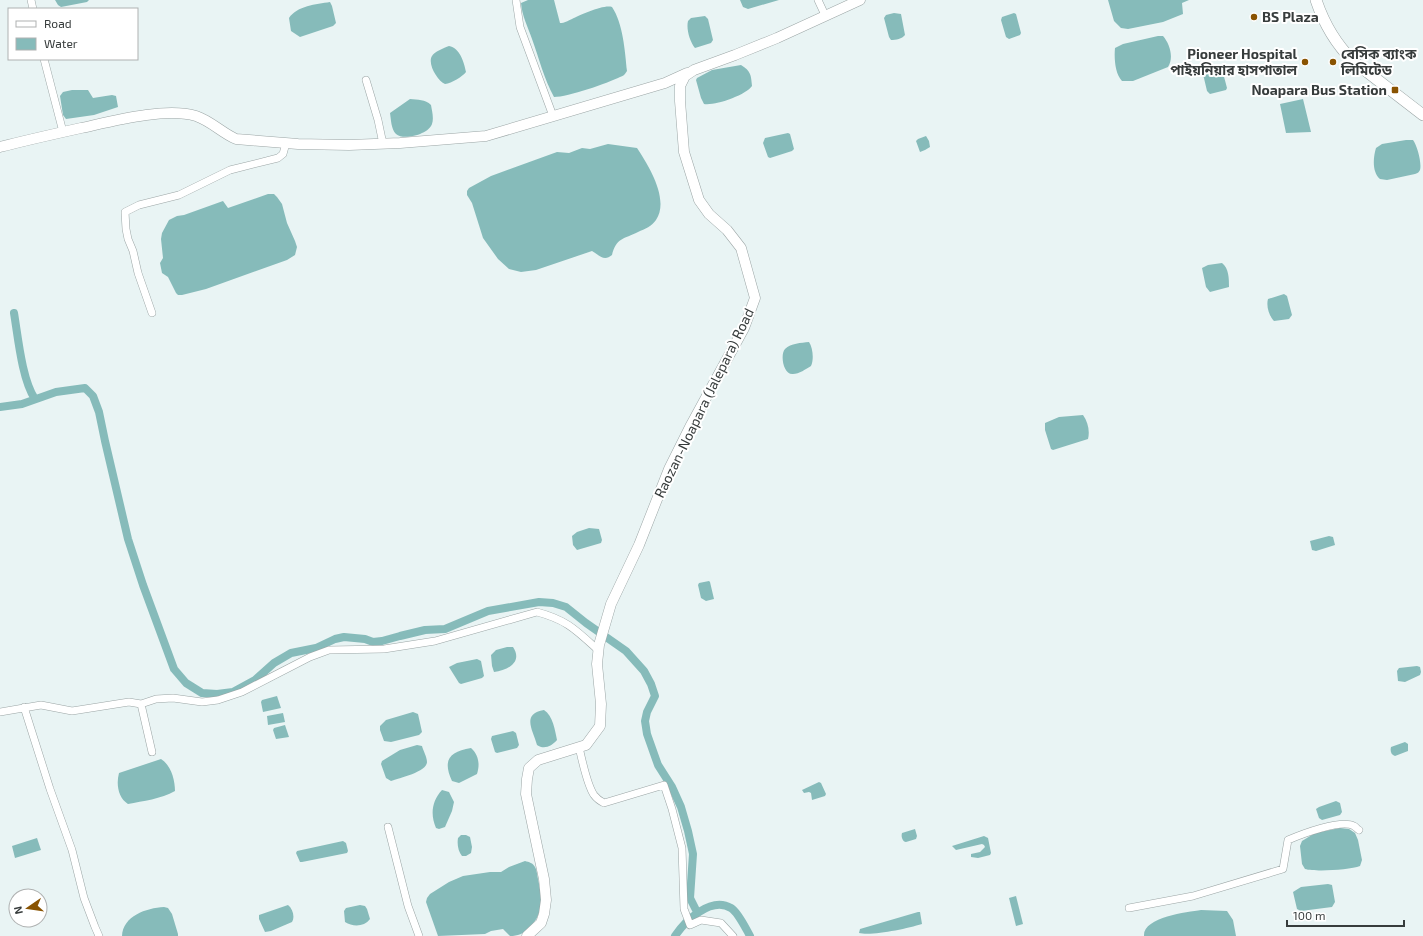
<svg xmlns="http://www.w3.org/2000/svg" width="1423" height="936" viewBox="0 0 1423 936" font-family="'Exo 2','Noto Sans Bengali',sans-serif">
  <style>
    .water { fill: #86bbba }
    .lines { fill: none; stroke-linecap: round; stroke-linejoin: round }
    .canal { stroke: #86bbba; stroke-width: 8 }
    .street-casing { stroke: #9ba5a5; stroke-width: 8 }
    .secondary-casing { stroke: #9ba5a5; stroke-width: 11 }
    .primary-casing { stroke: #9ba5a5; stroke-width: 12 }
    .street { stroke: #fff; stroke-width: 7 }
    .secondary { stroke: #fff; stroke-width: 10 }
    .primary { stroke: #fff; stroke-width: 11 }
    .poi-dot { fill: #895301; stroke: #fff; stroke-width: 1.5 }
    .labels { text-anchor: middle; stroke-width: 4; stroke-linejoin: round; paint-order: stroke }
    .poi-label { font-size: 14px; font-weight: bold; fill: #373c3c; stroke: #fff; text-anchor: start }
    .street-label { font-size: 14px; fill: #373c3c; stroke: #fff }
  </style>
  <rect width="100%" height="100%" fill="#e9f4f4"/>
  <!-- water -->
  <path class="water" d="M 55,0 L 89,0 L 87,2 L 61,7 L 58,5 Z
    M 528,0 L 554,0 L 560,23 C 565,23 567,21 572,19 C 580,15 604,4 612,7 C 623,23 625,51 627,71 C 625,74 624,76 620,77 C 608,83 568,97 554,97 C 544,79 539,58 532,39 C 528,27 522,16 521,3 Z
    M 740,0 L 779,0 L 748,9 L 743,7 Z
    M 1108,0 L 1189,0 L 1182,3 L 1183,14 L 1163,22 L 1128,29 L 1121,28 L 1114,21 Z
    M 330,2 L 332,6 L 336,23 L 333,26 L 300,37 L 291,31 L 289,18 C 297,6 316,4 330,2 Z
    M 894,13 L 901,14 L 905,35 C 902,39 896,40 891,40 L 889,37 L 884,18 L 886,15 Z
    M 1014,13 L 1016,14 L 1021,33 L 1020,35 L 1009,39 L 1006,37 L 1001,20 L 1002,17 Z
    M 705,16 L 708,19 L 713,40 L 711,43 L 695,48 C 690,42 686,29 688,21 L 691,18 Z
    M 1158,36 L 1163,36 C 1170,44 1174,58 1168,67 L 1133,81 L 1122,81 C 1115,74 1114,58 1115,48 L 1123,44 Z
    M 449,46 C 460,48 464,62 466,72 C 462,77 452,83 445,84 C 438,81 427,64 432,56 C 434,52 444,48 449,46 Z
    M 741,65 C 751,71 751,75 752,86 C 746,95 715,106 704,104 L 701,98 L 696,80 L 697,78 L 712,70 Z
    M 1219,67 L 1222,69 L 1227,88 L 1226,90 L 1210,94 L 1207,91 L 1203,74 L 1205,70 Z
    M 72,90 L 88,90 L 93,98 L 112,95 L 116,96 L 118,107 L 94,115 L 66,119 L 63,115 L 60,96 L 63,92 Z
    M 410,99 C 418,100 425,99 431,105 C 432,111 434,118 432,124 C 429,134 404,141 396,134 C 391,129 391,119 390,113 Z
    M 1303,99 L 1311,132 L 1286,133 L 1280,104 Z
    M 788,133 L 790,134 L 794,149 L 792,151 L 770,158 L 768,157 L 763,143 L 765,138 Z
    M 926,136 L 929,141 L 930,147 L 925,150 L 920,152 L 916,141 L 918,139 Z
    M 1406,140 L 1413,140 C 1417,145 1422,163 1420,170 C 1419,172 1418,173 1415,174 L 1387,180 L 1380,179 C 1372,172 1373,158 1376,148 L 1382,144 Z
    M 608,144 L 637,148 C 648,165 670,199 656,220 C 652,226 645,229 638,232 C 624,239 616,238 612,255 C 604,262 599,255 592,251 L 536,270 L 521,272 L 509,269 L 498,259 L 483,238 L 472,203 L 467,195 L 467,191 L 469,188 L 491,176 L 557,152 L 569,153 L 582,148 L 590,149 Z
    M 268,194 L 274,194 L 277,197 L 282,204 L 287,223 L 295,241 L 297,247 L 295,255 L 287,260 L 206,289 L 182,295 L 178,295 L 176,293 L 168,277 L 162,273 L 160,263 L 163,258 L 161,239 L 162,233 L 169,220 L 177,216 L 184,215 L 223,201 L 228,208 Z
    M 1222,263 C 1229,268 1229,279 1229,287 L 1210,292 L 1206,287 L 1202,268 L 1208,265 Z
    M 1284,294 L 1287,296 L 1292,315 L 1289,319 L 1274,321 C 1269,316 1266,306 1268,299 Z
    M 809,342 C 813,348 814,360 811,366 C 806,369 799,374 793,374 C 783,375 780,354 785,349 C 791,343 801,343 809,342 Z
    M 1083,415 C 1088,422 1090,431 1088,439 L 1053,450 L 1051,449 L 1045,430 L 1045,423 L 1059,417 Z
    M 589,528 L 599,529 L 602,540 L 601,543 L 577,550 L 573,545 L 572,536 L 577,532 Z
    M 1329,536 L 1333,537 L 1335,545 L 1316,551 L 1312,550 L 1310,541 Z
    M 709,581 L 710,582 L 714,599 L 706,601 L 701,598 L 698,585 L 699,583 Z
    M 507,647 L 513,647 C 523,662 508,670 494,672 L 492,666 L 491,655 L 496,650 Z
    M 477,659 L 481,661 L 484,676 L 482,678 L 461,684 L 459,683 L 449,667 L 457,663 Z
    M 1417,666 L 1420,667 L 1421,672 L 1420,675 L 1405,682 L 1398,681 L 1397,671 L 1399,668 Z
    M 277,696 L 281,708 L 263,712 L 261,702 L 262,700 Z
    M 544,710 C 553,716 555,730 557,740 C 552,746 544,750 537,745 C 533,730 521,714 544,710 Z
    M 413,712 L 418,714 L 422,732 L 419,735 L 391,742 L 384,741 L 380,730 L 380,726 L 386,720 Z
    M 283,713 L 285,722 L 268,725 L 267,716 Z
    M 285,725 L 289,737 L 276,739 L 273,730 L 274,728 Z
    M 513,731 L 516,733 L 519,745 L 517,748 L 497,753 L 495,752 L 491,739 L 492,736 Z
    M 1405,742 L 1408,744 L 1408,751 L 1395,756 C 1391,755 1390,751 1391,747 Z
    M 417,745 L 422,746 C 423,750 427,757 427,762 C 427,772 399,778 391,781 L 386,778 L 381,764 L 382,761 L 400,750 Z
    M 471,748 C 479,755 480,765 477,774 L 459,783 L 452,781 C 442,759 450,752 471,748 Z
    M 161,759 C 171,765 175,780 175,791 C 161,799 143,801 128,804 C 118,798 116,784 119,773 Z
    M 819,782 L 821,783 L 826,794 L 825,796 L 812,800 L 811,793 L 809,792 L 804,793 L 802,790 Z
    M 442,790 L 449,792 L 454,802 L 452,811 L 445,827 L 439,829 L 436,828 C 430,814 432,801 442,790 Z
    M 1336,801 L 1340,803 L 1342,812 L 1340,815 L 1322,820 L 1319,818 L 1316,809 L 1319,807 Z
    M 1340,828 L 1349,829 L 1355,833 L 1358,840 L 1362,860 L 1360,866 C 1350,870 1315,872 1305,869 L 1302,864 L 1300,846 L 1302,841 L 1315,833 Z
    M 915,829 L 917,836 L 916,839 L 906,842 C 902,841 901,836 902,833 Z
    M 461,835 L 466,835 L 470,837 L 472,847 L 471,853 L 466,856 L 462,856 C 458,851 457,844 458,838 Z
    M 984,836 L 988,838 L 991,853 L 990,855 L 978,858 L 971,857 L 971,854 L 980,852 L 985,847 L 984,845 L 982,844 L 956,850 L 952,846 Z
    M 37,838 L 41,850 L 15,858 L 12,846 Z
    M 343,841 L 346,843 L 348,851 L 347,853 L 302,862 L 300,862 L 296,853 L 297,851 Z
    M 525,861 C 529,862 533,863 535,867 C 537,870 537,875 538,879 C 542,897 544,914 529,928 C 523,934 518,936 510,936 L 503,929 L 491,931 L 485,934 L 438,936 L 426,902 L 427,898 L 430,894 L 449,882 L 463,876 L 490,872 L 501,872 L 509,867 Z
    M 1328,884 L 1332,885 L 1335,902 L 1332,907 L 1301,911 L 1297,909 L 1293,892 L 1301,887 Z
    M 1016,896 L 1023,924 L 1016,926 L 1009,898 Z
    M 288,905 C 293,909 295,917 292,922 L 271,931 L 265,932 L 259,919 L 259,915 Z
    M 360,905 L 365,906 L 367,909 L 370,919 C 364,927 353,927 345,922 L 344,911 L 346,908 Z
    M 164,907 L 168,908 L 172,914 L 178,934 L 178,936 L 122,936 C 123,916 146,908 164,907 Z
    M 1201,910 L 1227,911 L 1233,920 L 1236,936 L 1144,936 C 1143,917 1187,912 1201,910 Z
    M 918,912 L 920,912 L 922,924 C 906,929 872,936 859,933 L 860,929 Z"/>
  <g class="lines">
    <!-- canal -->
    <path class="canal" d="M 14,313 C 18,337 22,380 35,399
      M 0,407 L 22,404 L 56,392 L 85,388 L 93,396 L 99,412 L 105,441 L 128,539 L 143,585 L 174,669 L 186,683 L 202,693 L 217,694 L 233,692 L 255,680 L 274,663 L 291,653 L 316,648 L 335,639 L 344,637 L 365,639 L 373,642 L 382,641 L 400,636 L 425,630 L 445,629 L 488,611 L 539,602 L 553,603 L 566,607 L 586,623 L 626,651 L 644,671 L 651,684 L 655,696 L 647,712 L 645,721 L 647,734 L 658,765 L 672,787 L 681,807 L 688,831 L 693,854 L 690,898 L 697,912
      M 675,936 C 685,921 711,896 731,908 C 738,912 746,929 750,936"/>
    <defs>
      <path id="street" d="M 31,0 L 33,9
        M 516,0 L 520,27 L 553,116
        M 818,0 L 825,15
        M 44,59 L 63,132
        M 366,80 L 378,120 L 383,144
        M 152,313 L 138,273 L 133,251 L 128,239 L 126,229 L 125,212 L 139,205 L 179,195 L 230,170 L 278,158 L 283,154 L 286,143
        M 24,707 L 50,789 L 72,850 L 84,898 L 95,927 L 99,936
        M 0,712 L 41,705 L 72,711 L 129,702 L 141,704
        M 579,747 C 582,760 587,785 594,795 C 597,799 600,801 604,803 L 664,785 L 672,809 L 682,848 L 684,909 L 690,925 L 701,920 L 721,923 L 733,936
        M 152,752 L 141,704 L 156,699 L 173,698 L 202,702 L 218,700 L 242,692 L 310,657 L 329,650 L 384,649 L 435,641 L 537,612 C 567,620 576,630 598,650
        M 388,827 L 408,906 L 419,936
        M 1129,908 L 1193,896 L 1283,869 L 1288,840 C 1302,834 1341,819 1354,826 C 1356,827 1357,829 1359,830"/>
      <path id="secondary" d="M 0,147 C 27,140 54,134 81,128 C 113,121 165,107 196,116 C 211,121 222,133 236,139 L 298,144 L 349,145 L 400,143 L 486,136 L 665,83 L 687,73
        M 527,936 L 541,923 L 544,914 L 546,900 L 544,879 L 526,794 L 527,779 L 529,768 L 538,760 L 586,745 L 600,726 L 601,704 L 597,664 L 599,645 L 611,604 L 639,545 L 669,469 L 690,427 L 744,328 L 755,298 L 741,248 L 727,230 L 709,214 L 699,200 L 684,152 L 680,101 L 680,86 L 685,76 L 694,70 L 735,55 L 777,38 L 860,0"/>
      <path id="primary" d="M 1316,0 C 1324,24 1335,43 1353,61 L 1423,115"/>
    </defs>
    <!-- street casing -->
    <use href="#street" class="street-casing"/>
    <!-- secondary casing -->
    <use href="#secondary" class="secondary-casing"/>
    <!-- primary casing -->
    <use href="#primary" class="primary-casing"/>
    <!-- street -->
    <use href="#street" class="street"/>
    <!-- secondary -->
    <use href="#secondary" class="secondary"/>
    <!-- primary -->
    <use href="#primary" class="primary"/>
  </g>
  <!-- markers -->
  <g class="poi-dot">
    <circle cx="1254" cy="17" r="4"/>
    <circle cx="1305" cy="62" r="4"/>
    <circle cx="1333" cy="62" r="4"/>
    <rect x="1391" y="86" width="8" height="8" rx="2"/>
  </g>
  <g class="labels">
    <!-- poi labels -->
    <g class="poi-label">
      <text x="1262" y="22">BS Plaza</text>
      <text x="1297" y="59" text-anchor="end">Pioneer Hospital<tspan x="1297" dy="16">পাইয়নিয়ার হাসপাতাল</tspan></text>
      <text x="1341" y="59">বেসিক ব্যাংক<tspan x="1341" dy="16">লিমিটেড</tspan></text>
      <text x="1387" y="95" text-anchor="end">Noapara Bus Station</text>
    </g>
    <!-- street labels -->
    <g class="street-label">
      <text transform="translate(704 403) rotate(-64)" y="5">Raozan-Noapara (Jalepara) Road</text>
    </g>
  </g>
  <!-- legend -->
  <rect x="8" y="8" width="130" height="52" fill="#ffffff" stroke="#afb1b1"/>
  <rect x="16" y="21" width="20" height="6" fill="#ffffff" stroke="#afb1b1"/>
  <text x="44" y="28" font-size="12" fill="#373c3c">Road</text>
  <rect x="16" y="38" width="20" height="12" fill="#86bbba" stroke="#afb1b1"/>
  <text x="44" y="48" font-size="12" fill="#373c3c">Water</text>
  <!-- north arrow -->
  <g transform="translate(28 908) rotate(257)"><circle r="19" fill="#ffffff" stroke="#afb1b1"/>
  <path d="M0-3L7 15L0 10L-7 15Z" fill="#895301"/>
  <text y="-6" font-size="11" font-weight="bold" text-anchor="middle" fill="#373c3c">N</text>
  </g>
  <!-- scale -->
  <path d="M1287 920v6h117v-6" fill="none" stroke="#373c3c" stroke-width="2"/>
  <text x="1293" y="920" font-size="12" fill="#373c3c" stroke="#ffffff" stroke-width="3" paint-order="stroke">100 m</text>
</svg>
